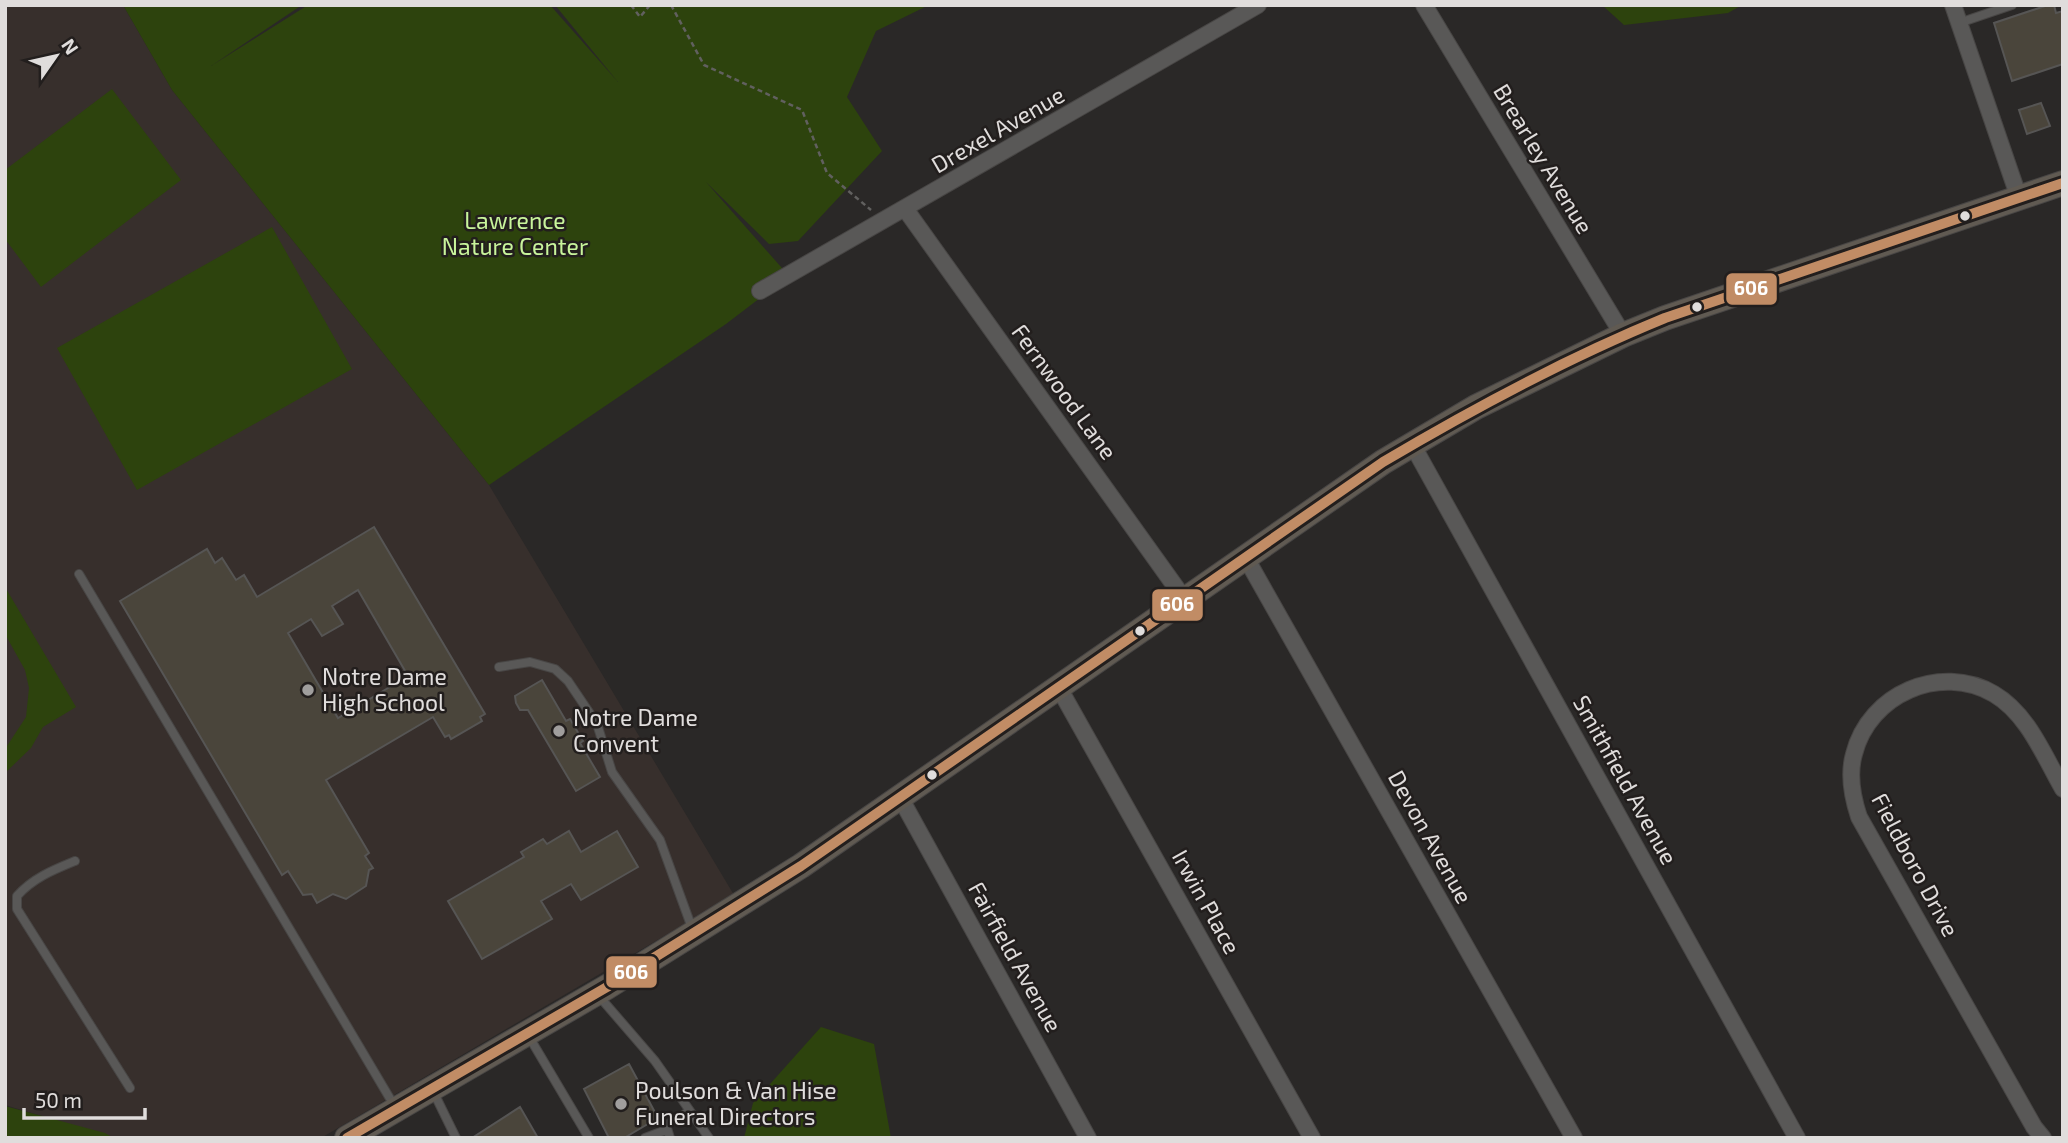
<svg xmlns="http://www.w3.org/2000/svg" width="2068" height="1143" viewBox="0 0 2068 1143" font-family="'Exo 2',sans-serif">
  <style>
    .built { fill: #372f2c }
    .green { fill: #2d430d }
    .building { fill: #4a453b; stroke: #565554; stroke-width: 2; fill-rule: evenodd }
    .lines { fill: none; stroke-linecap: round; stroke-linejoin: round }
    .service-casing { stroke: #484645; stroke-width: 10 }
    .minor-casing { stroke: #484645; stroke-width: 18 }
    .primary-casing { stroke: #484645; stroke-width: 26 }
    .path { stroke: #61605f; stroke-width: 2.5; stroke-dasharray: 5 3.5; stroke-linecap: butt }
    .service { stroke: #595857; stroke-width: 8 }
    .minor { stroke: #595857; stroke-width: 16 }
    .primary { stroke: #605a52; stroke-width: 24 }
    .bus-1-casing { stroke: #221e1d; stroke-width: 16 }
    .bus-1 { stroke: #c18c65; stroke-width: 10 }
    .bus-dot { fill: #e0dddc; stroke: #221e1d; stroke-width: 2.5 }
    .poi-dot { fill: #a09e9d; stroke: #221e1d; stroke-width: 2.5 }
    .labels { text-anchor: middle; stroke-width: 5; stroke-linejoin: round; paint-order: stroke }
    .street-label { font-size: 23px; fill: #e0dddc; stroke: #221e1d }
    .park-label { font-size: 23px; fill: #c8f49b; stroke: #221e1d }
    .poi-label { font-size: 23px; fill: #e0dddc; stroke: #221e1d; text-anchor: start }
    .line-badge { stroke: #221e1d; stroke-width: 2.5 }
    .badge-label { font-size: 19px; text-anchor: middle; font-weight: bold; fill: #fff }
  </style>
  <rect width="100%" height="100%" fill="#2a2827"/>
  <!-- built -->
  <path class="built" d="M 5,5 L 123,5 L 172,90 L 489,485 L 734,895 L 321,1138 L 114,1138 L 5,1105 Z"/>
  <!-- green -->
  <path class="green" d="M 123,5 L 302,5 L 211,66 L 308,5 L 550,5 L 618,82 L 555,5 L 929,5 L 876,31 L 847,97 L 882,151 L 798,241 L 769,244 L 706,182 L 789,276 L 726,324 L 489,485 L 172,90 Z
    M 1602,5 L 1742,5 L 1728,13 L 1624,25 Z
    M 112,89 L 181,180 L 41,287 L 5,239 L 5,170 Z
    M 272,227 L 352,369 L 137,490 L 57,348 Z
    M 5,587 L 76,707 L 43,727 L 31,748 L 5,773 L 5,749 L 26,717 L 29,688 L 25,670 L 5,634 Z
    M 821,1027 L 874,1044 L 891,1138 L 744,1138 L 753,1103 Z
    M 5,1106 L 105,1133 L 114,1138 L 5,1138 Z"/>
  <!-- building -->
  <path class="building" d="M 2048,5 L 2054,5 L 2056,13 L 2063,11 L 2063,64 L 2012,81 L 1994,23 Z
    M 2041,103 L 2050,126 L 2027,134 L 2019,110 Z
    M 374,527 L 485,714 L 480,717 L 482,721 L 451,739 L 449,735 L 445,737 L 433,717 L 326,780 L 369,853 L 365,856 L 373,868 L 369,870 L 366,886 L 346,899 L 333,894 L 317,903 L 312,894 L 303,895 L 288,871 L 282,875 L 120,601 L 207,549 L 215,563 L 222,558 L 236,580 L 244,575 L 257,597 ZM 358,590 L 408,676 L 338,718 L 288,633 L 311,619 L 322,636 L 343,624 L 332,606 Z
    M 542,680 L 566,721 L 570,719 L 583,741 L 580,743 L 600,777 L 576,791 L 528,710 L 520,710 L 516,703 L 515,696 Z
    M 569,831 L 581,852 L 617,831 L 638,867 L 581,900 L 571,884 L 541,901 L 552,919 L 482,959 L 448,901 L 524,857 L 521,852 L 543,839 L 547,844 Z
    M 629,1064 L 658,1118 L 624,1138 L 609,1138 L 584,1089 Z
    M 520,1107 L 538,1138 L 472,1138 Z"/>
  <g class="lines">
    <defs>
      <path id="service" d="M 1959,23 L 2012,5
        M 79,574 L 395,1107
        M 499,667 L 530,662 L 555,669 L 568,681 L 597,724 L 612,772 L 660,840 L 692,928
        M 75,861 C 53,870 33,878 17,896 L 17,909 L 130,1088
        M 598,995 L 655,1061 L 709,1138
        M 528,1035 L 589,1138
        M 433,1091 L 456,1138
        M 645,1138 L 666,1130
        M 670,1138 L 666,1125 L 690,1111"/>
      <path id="minor" d="M 1424,5 L 1623,335
        M 1953,5 L 2019,198
        M 906,210 L 1185,600
        M 760,291 L 1258,5
        M 1412,444 L 1797,1138
        M 1246,558 L 1574,1138
        M 1059,688 L 1312,1138
        M 901,799 L 1088,1138
        M 2043,1138 L 2034,1127 L 1859,817 C 1852,796 1848,775 1854,754 C 1869,694 1940,663 1994,694 C 2028,714 2044,756 2063,789"/>
      <path id="primary" d="M 347,1138 L 607,987 L 801,866 L 1383,462 L 1476,407 L 1623,335 L 1665,318 L 2063,183"/>
    </defs>
    <!-- service casing -->
    <use href="#service" class="service-casing"/>
    <!-- minor casing -->
    <use href="#minor" class="minor-casing"/>
    <!-- primary casing -->
    <use href="#primary" class="primary-casing"/>
    <!-- path -->
    <path class="path" d="M 631,5 L 640,17 L 650,5
      M 671,5 L 704,65 L 802,110 L 827,173 L 871,210"/>
    <!-- service -->
    <use href="#service" class="service"/>
    <!-- minor -->
    <use href="#minor" class="minor"/>
    <!-- primary -->
    <use href="#primary" class="primary"/>
    <defs>
      <path id="bus-1" d="M 347,1138 L 607,987 L 801,866 L 1383,462 C 1474,408 1567,358 1665,318 L 2063,183"/>
    </defs>
    <!-- bus-1 casing -->
    <use href="#bus-1" class="bus-1-casing"/>
    <!-- bus-1 -->
    <use href="#bus-1" class="bus-1"/>
  </g>
  <!-- markers -->
  <g class="bus-dot">
    <circle cx="1965" cy="216" r="6"/>
    <circle cx="1697" cy="307" r="6"/>
    <circle cx="1140" cy="631" r="6"/>
    <circle cx="932" cy="775" r="6"/>
  </g>
  <g class="poi-dot">
    <circle cx="308" cy="690" r="7"/>
    <circle cx="559" cy="731" r="7"/>
    <circle cx="621" cy="1104" r="7"/>
  </g>
  <g class="labels">
    <!-- street labels -->
    <g class="street-label">
      <text transform="translate(998 130) rotate(-30)" y="8">Drexel Avenue</text>
      <text transform="translate(1543 159) rotate(59)" y="8">Brearley Avenue</text>
      <text transform="translate(1064 392) rotate(54)" y="8">Fernwood Lane</text>
      <text transform="translate(1625 780) rotate(61)" y="8">Smithfield Avenue</text>
      <text transform="translate(1430 837) rotate(61)" y="8">Devon Avenue</text>
      <text transform="translate(1915 865) rotate(62)" y="8">Fieldboro Drive</text>
      <text transform="translate(1206 902) rotate(61)" y="8">Irwin Place</text>
      <text transform="translate(1015 957) rotate(61)" y="8">Fairfield Avenue</text>
    </g>
    <!-- park labels -->
    <g class="park-label">
      <text x="515" y="229">Lawrence<tspan x="515" dy="26">Nature Center</tspan></text>
    </g>
    <!-- poi labels -->
    <g class="poi-label">
      <text x="322" y="685">Notre Dame<tspan x="322" dy="26">High School</tspan></text>
      <text x="573" y="726">Notre Dame<tspan x="573" dy="26">Convent</tspan></text>
      <text x="635" y="1099">Poulson &amp; Van Hise<tspan x="635" dy="26">Funeral Directors</tspan></text>
    </g>
  </g>
  <g class="line-badge">
    <rect x="1725" y="272" width="53" height="34" rx="7" fill="#c18c65"/>
    <rect x="1151" y="588" width="53" height="34" rx="7" fill="#c18c65"/>
    <rect x="605" y="955" width="53" height="34" rx="7" fill="#c18c65"/>
  </g>
  <g class="badge-label">
    <text x="1751" y="295">606</text>
    <text x="1177" y="611">606</text>
    <text x="631" y="979">606</text>
  </g>
  <!-- border -->
  <rect width="2068" height="1143" fill="none" stroke="#e0dddc" stroke-width="14"/>
  <!-- north arrow -->
  <g transform="translate(56 56) rotate(56)" stroke="#221e1d" stroke-width="5" paint-order="stroke">
  <path d="M0-5L12 26L0 18L-12 26Z" fill="#e0dddc"/>
  <text y="-10" font-size="19" font-weight="bold" text-anchor="middle" fill="#e0dddc">N</text>
  </g>
  <!-- scale -->
  <path d="M24 1108v10h121v-10" fill="none" stroke="#e0dddc" stroke-width="3.5"/>
  <text x="35" y="1108" font-size="21" fill="#e0dddc" stroke="#221e1d" stroke-width="5" paint-order="stroke">50 m</text>
</svg>
